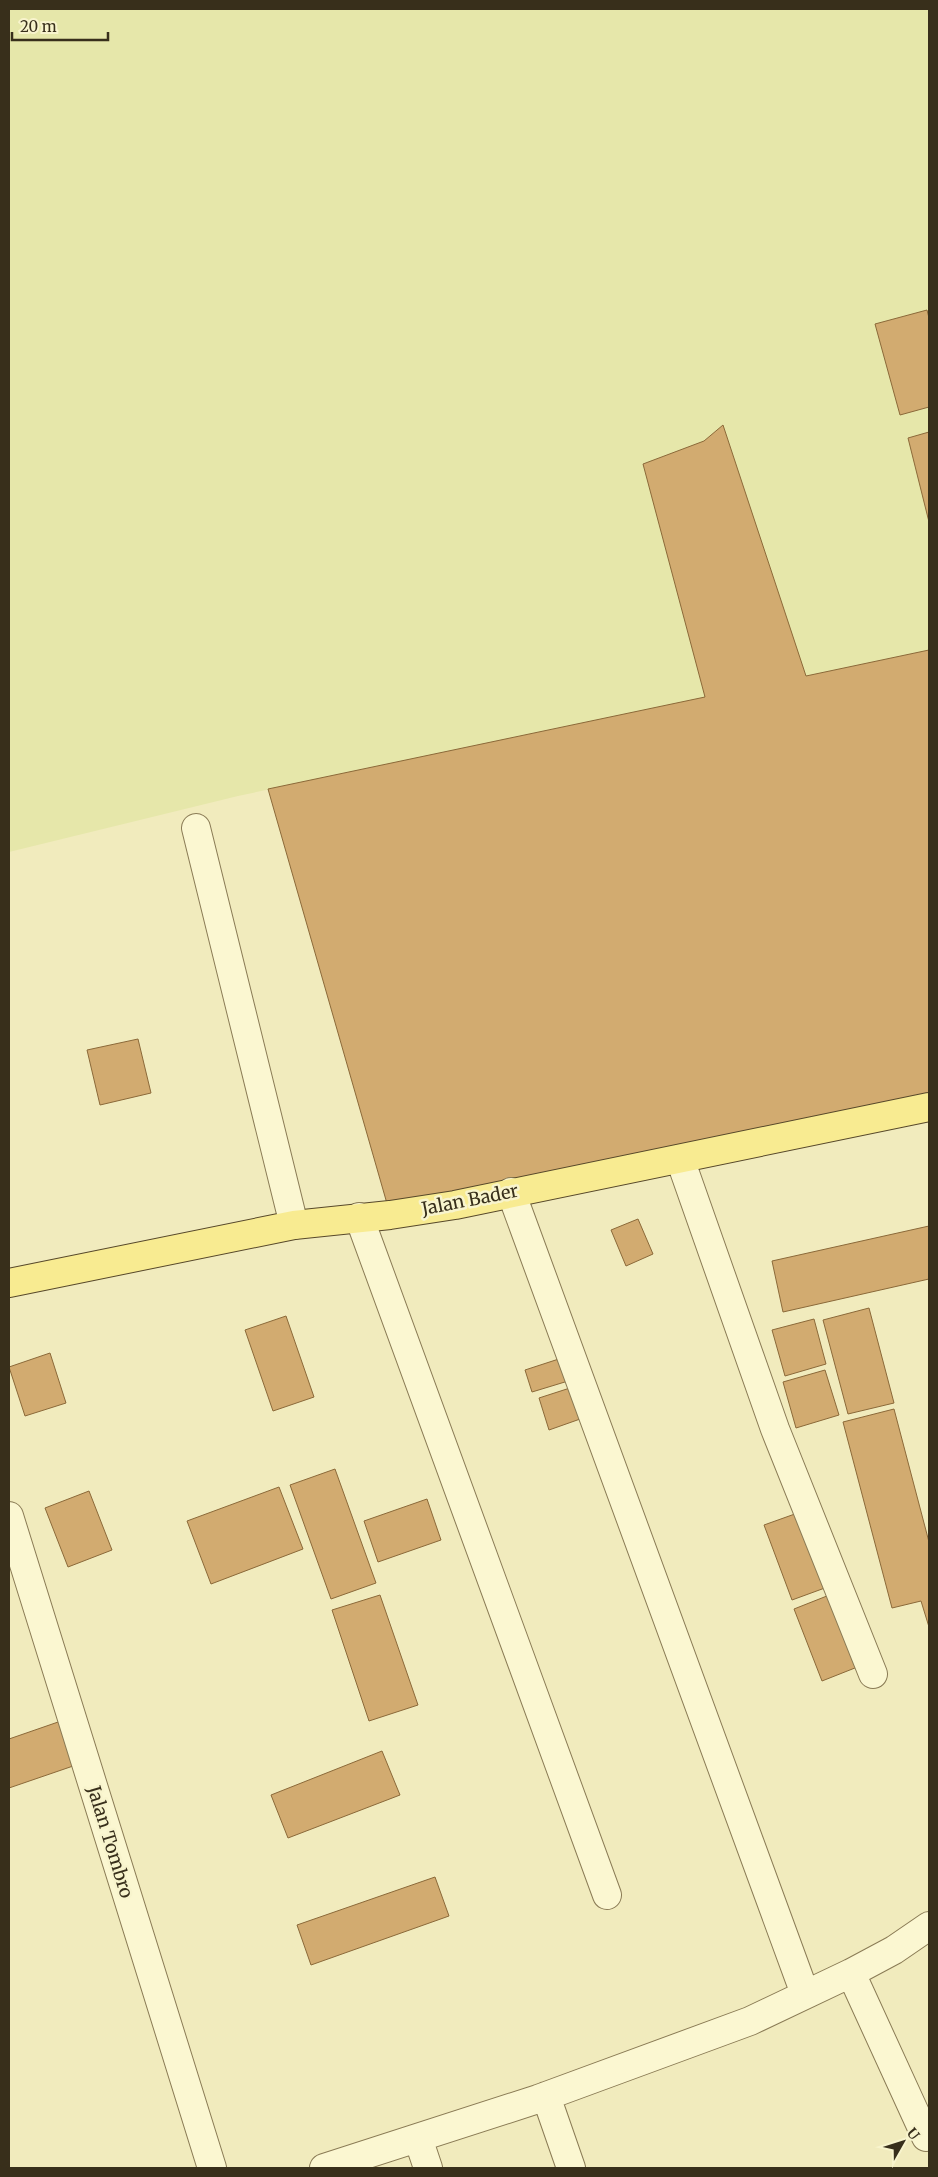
<svg xmlns="http://www.w3.org/2000/svg" width="938" height="2177" viewBox="0 0 938 2177" font-family="Merriweather,serif">
  <style>
    .farmland { fill: #e6e7aa }
    .building { fill: #d2ab70; stroke: #8b6939 }
    .lines { fill: none; stroke-linecap: round; stroke-linejoin: round }
    .minor-casing { stroke: #8a7b55; stroke-width: 30 }
    .major-casing { stroke: #57482a; stroke-width: 30 }
    .minor { stroke: #fbf7d1; stroke-width: 28 }
    .major { stroke: #f8eb91; stroke-width: 28 }
    .labels { text-anchor: middle; stroke-width: 5; stroke-linejoin: round; paint-order: stroke }
    .street-label { font-size: 18px; fill: #382f1b; stroke: #f8f4cd }
  </style>
  <rect width="100%" height="100%" fill="#f1ebbd"/>
  <!-- farmland -->
  <path class="farmland" d="M 9,9 L 929,9 L 929,650 L 238,796 L 9,852 Z"/>
  <!-- building -->
  <path class="building" d="M 927,310 L 929,318 L 929,407 L 900,415 L 875,324 Z
    M 723,425 L 806,676 L 929,650 L 929,1105 L 390,1214 L 268,789 L 705,697 L 643,464 L 704,441 Z
    M 929,432 L 929,522 L 908,438 Z
    M 138,1039 L 151,1093 L 100,1105 L 87,1050 Z
    M 638,1219 L 653,1254 L 626,1266 L 611,1230 Z
    M 929,1226 L 929,1279 L 783,1312 L 772,1261 Z
    M 869,1308 L 894,1403 L 848,1414 L 823,1320 Z
    M 286,1316 L 314,1397 L 273,1411 L 245,1330 Z
    M 814,1319 L 826,1364 L 785,1376 L 772,1330 Z
    M 50,1353 L 66,1403 L 25,1416 L 9,1367 Z
    M 571,1355 L 578,1378 L 532,1392 L 525,1370 Z
    M 825,1370 L 839,1415 L 796,1428 L 783,1382 Z
    M 573,1387 L 583,1418 L 549,1430 L 539,1398 Z
    M 894,1409 L 929,1542 L 929,1627 L 921,1601 L 892,1608 L 843,1422 Z
    M 335,1469 L 376,1583 L 331,1599 L 290,1485 Z
    M 279,1487 L 303,1549 L 211,1584 L 187,1521 Z
    M 89,1491 L 112,1550 L 68,1567 L 45,1508 Z
    M 427,1499 L 441,1540 L 378,1562 L 364,1521 Z
    M 806,1510 L 833,1585 L 792,1600 L 764,1525 Z
    M 837,1592 L 865,1664 L 822,1681 L 794,1609 Z
    M 380,1595 L 418,1705 L 369,1721 L 332,1610 Z
    M 61,1721 L 76,1765 L 9,1788 L 9,1739 Z
    M 382,1751 L 400,1795 L 288,1838 L 271,1795 Z
    M 435,1877 L 449,1916 L 311,1965 L 297,1925 Z"/>
  <g class="lines">
    <defs>
      <path id="minor" d="M 196,828 L 294,1225
        M 680,1159 L 775,1429 L 873,1674
        M 511,1192 L 805,1994
        M 359,1217 L 607,1895
        M 9,1516 L 212,2168
        M 851,1973 L 926,2137
        M 546,2096 L 571,2168
        M 418,2138 L 428,2168
        M 324,2168 L 538,2099 L 750,2021 L 851,1973 L 894,1950 L 929,1926"/>
      <path id="major" d="M 9,1283 L 294,1225 L 390,1215 L 455,1205 L 929,1107"/>
    </defs>
    <!-- minor casing -->
    <use href="#minor" class="minor-casing"/>
    <!-- major casing -->
    <use href="#major" class="major-casing"/>
    <!-- minor -->
    <use href="#minor" class="minor"/>
    <!-- major -->
    <use href="#major" class="major"/>
  </g>
  <g class="labels">
    <!-- street labels -->
    <g class="street-label">
      <text transform="translate(470 1200) rotate(-11)" y="6">Jalan Bader</text>
      <text transform="translate(110 1842) rotate(73)" y="6">Jalan Tombro</text>
    </g>
  </g>
  <!-- border -->
  <rect width="938" height="2177" fill="none" stroke="#382f1b" stroke-width="20"/>
  <!-- north arrow -->
  <g transform="translate(903 2142) rotate(51)" stroke="#f8f4cd" stroke-width="4" paint-order="stroke">
  <path d="M0-4L9 19L0 12L-9 19Z" fill="#382f1b"/>
  <text y="-8" font-size="14" font-weight="bold" text-anchor="middle" fill="#382f1b">U</text>
  </g>
  <!-- scale -->
  <path d="M12 32v8h96v-8" fill="none" stroke="#382f1b" stroke-width="2.5"/>
  <text x="20" y="32" font-size="15" fill="#382f1b" stroke="#f8f4cd" stroke-width="4" paint-order="stroke">20 m</text>
</svg>
